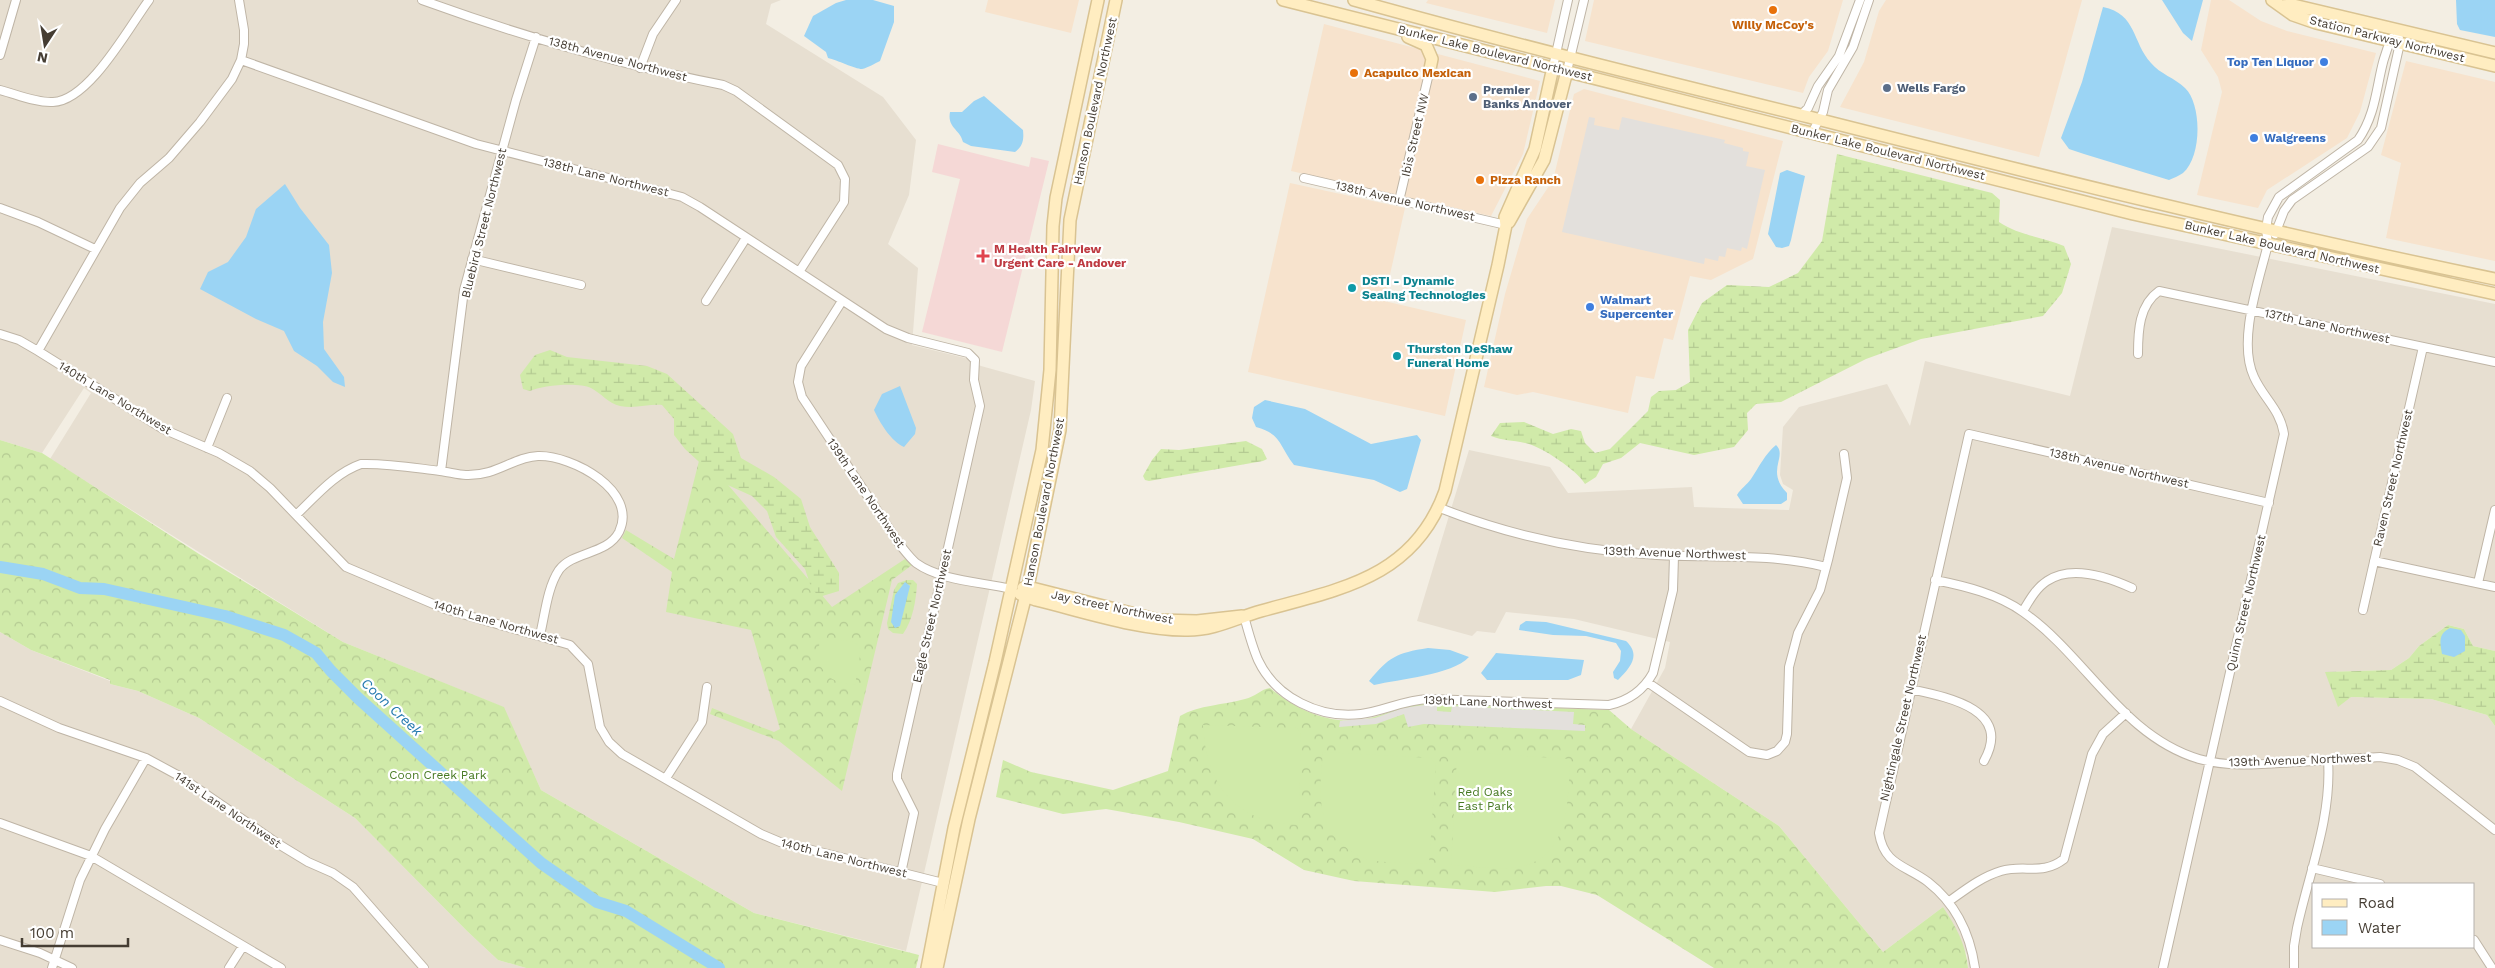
<svg xmlns="http://www.w3.org/2000/svg" width="2495" height="968" viewBox="0 0 2495 968" font-family="'Work Sans',sans-serif">
  <style>
    .residential { fill: #e7dfd1; fill-rule: evenodd }
    .commercial { fill: #f7e3cd }
    .medical { fill: #f5d8d6 }
    .forest { fill: url(#forest-crowns) }
    .wetland { fill: url(#wetland-marsh) }
    .garden { fill: #d0eaa9 }
    .parking { fill: #e3e0dc }
    .water { fill: #9bd4f4 }
    .lines { fill: none; stroke-linecap: round; stroke-linejoin: round }
    .river { stroke: #9bd4f4; stroke-width: 12 }
    .street-casing { stroke: #bfb5a6; stroke-width: 10 }
    .secondary-casing { stroke: #d9c392; stroke-width: 14 }
    .street { stroke: #fff; stroke-width: 8 }
    .secondary { stroke: #ffedc1; stroke-width: 11 }
    .food-dot { fill: #e8710a; stroke: #fff; stroke-width: 2 }
    .shop-dot { fill: #3f7fe0; stroke: #fff; stroke-width: 2 }
    .service-dot { fill: #5c6f8a; stroke: #fff; stroke-width: 2 }
    .health-dot { fill: #e0444e; stroke: #fff; stroke-width: 2 }
    .culture-dot { fill: #0f9aa8; stroke: #fff; stroke-width: 2 }
    .labels { text-anchor: middle; stroke-width: 4.5; stroke-linejoin: round; paint-order: stroke }
    .food-label { font-size: 12px; font-weight: bold; fill: #c56008; stroke: #fff; text-anchor: start }
    .street-label { font-size: 12px; fill: #453d33; stroke: #fff }
    .shop-label { font-size: 12px; font-weight: bold; fill: #366cbe; stroke: #fff; text-anchor: start }
    .service-label { font-size: 12px; font-weight: bold; fill: #4e5e75; stroke: #fff; text-anchor: start }
    .health-label { font-size: 12px; font-weight: bold; fill: #be3a42; stroke: #fff; text-anchor: start }
    .culture-label { font-size: 12px; font-weight: bold; fill: #0d838f; stroke: #fff; text-anchor: start }
    .park-label { font-size: 12px; fill: #487a23; stroke: #fff }
    .water-label { font-size: 14px; font-style: italic; fill: #257aaf; stroke: #fff }
  </style>
  <defs>
    <pattern id="forest-crowns" width="20" height="18" patternUnits="userSpaceOnUse" patternTransform="scale(1.25)"><rect width="20" height="18" fill="#d0eaa9"/><path d="M2 6a3 3 0 1 1 6 0M12 15a3 3 0 1 1 6 0" fill="none" stroke="#b4ca92"/></pattern>
    <pattern id="wetland-marsh" width="20" height="14" patternUnits="userSpaceOnUse" patternTransform="scale(1.25)"><rect width="20" height="14" fill="#d0eaa9"/><path d="M1 5h8M5 5V1M11 12h8M15 12V8" fill="none" stroke="#b4ca92"/></pattern>
  </defs>
  <rect width="100%" height="100%" fill="#f3eee3"/>
  <!-- residential -->
  <path class="residential" d="M 0,0 L 781,0 L 771,4 L 766,24 L 883,97 L 916,140 L 909,195 L 888,244 L 918,268 L 912,345 L 965,358 L 981,366 L 1035,381 L 1031,410 L 906,951 L 754,913 L 541,790 L 503,707 L 343,642 L 50,459 L 91,393 L 84,388 L 42,453 L 0,440 Z
    M 2112,227 L 2495,304 L 2495,651 L 2473,646 L 2464,629 L 2448,625 L 2419,646 L 2409,658 L 2391,670 L 2326,672 L 2351,697 L 2431,699 L 2487,715 L 2495,726 L 2495,968 L 1968,968 L 1967,955 L 1943,907 L 1883,952 L 1779,826 L 1631,729 L 1665,668 L 1670,642 L 1574,619 L 1506,612 L 1495,633 L 1477,631 L 1472,636 L 1417,621 L 1469,450 L 1550,467 L 1568,493 L 1692,487 L 1694,507 L 1789,510 L 1793,490 L 1783,484 L 1780,475 L 1783,427 L 1799,407 L 1887,384 L 1910,426 L 1925,361 L 2070,396 ZM 2314,884 L 2474,884 L 2474,947 L 2314,947 Z
    M 0,632 L 31,650 L 110,681 L 110,684 L 138,691 L 199,718 L 355,818 L 467,931 L 498,960 L 526,968 L 0,968 Z"/>
  <!-- commercial -->
  <path class="commercial" d="M 988,0 L 1079,0 L 1071,33 L 985,12 Z
    M 1428,0 L 1555,0 L 1547,33 L 1426,3 Z
    M 1594,0 L 1843,0 L 1828,51 L 1809,77 L 1803,93 L 1585,41 Z
    M 1886,0 L 2082,0 L 2039,157 L 1840,107 L 1864,62 L 1879,11 Z
    M 2211,0 L 2229,0 L 2261,21 L 2287,31 L 2376,53 L 2360,112 L 2347,138 L 2267,190 L 2258,208 L 2197,195 L 2222,92 L 2218,77 L 2201,50 Z
    M 1324,24 L 1540,81 L 1523,154 L 1491,216 L 1291,171 Z
    M 2406,61 L 2495,82 L 2495,261 L 2386,238 L 2401,163 L 2381,155 Z
    M 1584,89 L 1783,141 L 1753,259 L 1711,280 L 1690,276 L 1673,340 L 1664,338 L 1654,379 L 1636,376 L 1628,413 L 1533,392 L 1517,395 L 1484,387 L 1505,294 L 1527,219 L 1553,180 L 1574,94 Z
    M 1290,183 L 1405,208 L 1384,301 L 1466,320 L 1445,416 L 1248,372 Z"/>
  <!-- medical -->
  <path class="medical" d="M 938,144 L 1029,167 L 1031,157 L 1049,161 L 1002,352 L 922,332 L 960,179 L 932,172 Z"/>
  <!-- forest -->
  <path class="forest" d="M 0,440 L 42,453 L 199,554 L 343,642 L 504,707 L 541,790 L 754,913 L 919,955 L 916,968 L 526,968 L 498,960 L 467,931 L 355,818 L 199,718 L 138,691 L 110,684 L 110,680 L 31,650 L 0,632 Z
    M 701,453 L 832,607 L 905,559 L 912,565 L 892,580 L 842,791 L 779,741 L 710,714 L 712,708 L 774,732 L 780,729 L 751,630 L 666,612 L 672,572 L 622,538 L 626,530 L 674,559 Z
    M 1270,688 C 1299,712 1336,728 1374,717 C 1391,712 1406,705 1423,703 L 1609,710 L 1631,729 L 1779,826 L 1883,952 L 1943,907 C 1956,927 1966,944 1968,968 L 1714,968 L 1597,895 L 1561,886 L 1546,886 L 1495,892 L 1354,881 L 1304,870 L 1253,839 L 1179,822 L 1106,809 L 1063,814 L 996,797 L 1003,760 L 1031,772 L 1113,790 L 1168,771 L 1180,716 C 1199,705 1224,705 1245,699 C 1255,697 1261,689 1270,688 Z"/>
  <!-- wetland -->
  <path class="wetland" d="M 1837,154 L 1992,193 L 2000,200 L 1999,222 C 2018,235 2042,237 2064,246 L 2071,264 L 2062,293 L 2043,316 L 1921,339 L 1866,359 L 1781,402 L 1756,404 L 1747,413 L 1748,430 L 1734,447 L 1694,455 L 1640,443 L 1621,458 L 1603,464 L 1596,477 L 1585,484 C 1577,470 1541,446 1525,443 C 1512,440 1503,441 1491,436 L 1500,423 L 1524,422 L 1553,434 L 1571,429 L 1581,431 L 1585,443 L 1595,453 L 1610,449 L 1648,411 L 1651,397 L 1659,391 L 1676,390 L 1690,382 L 1688,330 L 1702,303 L 1727,285 L 1769,287 L 1798,273 L 1822,241 Z
    M 550,350 L 567,357 L 647,366 L 667,374 L 733,434 L 741,458 L 774,477 L 801,499 L 810,527 L 839,573 L 839,591 L 819,597 L 811,587 L 805,569 L 776,537 L 767,511 L 752,496 L 721,482 L 685,449 L 674,435 L 674,419 L 662,405 C 648,404 635,409 620,406 C 609,404 601,393 591,388 C 579,382 542,385 530,391 L 523,389 L 520,375 L 535,355 Z
    M 1246,441 L 1262,449 L 1267,459 L 1263,461 L 1149,481 L 1145,480 L 1143,476 L 1152,460 L 1161,449 L 1179,450 Z
    M 907,580 L 913,580 L 917,584 C 916,600 913,620 903,634 L 893,633 L 888,629 L 887,623 L 894,590 L 898,583 Z
    M 2448,625 L 2464,629 L 2473,646 L 2495,651 L 2495,726 L 2487,715 L 2431,699 L 2351,697 L 2338,707 L 2325,672 L 2391,670 L 2409,658 L 2419,646 Z"/>
  <!-- garden -->
  <path class="garden" d="M 820,637 L 855,642 L 861,650 L 855,685 C 823,682 816,668 820,637 Z
    M 1203,725 L 1297,728 L 1301,734 L 1299,825 C 1236,824 1206,785 1203,725 Z
    M 1323,752 L 1431,758 L 1436,764 L 1429,864 C 1411,863 1393,863 1375,861 C 1365,860 1355,854 1347,848 C 1314,826 1320,786 1323,752 Z
    M 1464,752 L 1570,759 C 1568,803 1570,866 1508,868 C 1490,869 1470,866 1451,865 L 1457,756 Z"/>
  <!-- parking -->
  <path class="parking" d="M 1589,117 L 1595,118 L 1594,125 L 1619,130 L 1622,117 L 1725,140 L 1724,143 L 1743,148 L 1743,151 L 1749,152 L 1746,166 L 1765,170 L 1747,249 L 1742,247 L 1741,251 L 1727,248 L 1725,257 L 1719,256 L 1718,261 L 1705,258 L 1704,264 L 1562,232 Z
    M 1424,705 L 1437,705 L 1437,711 L 1451,712 L 1452,706 L 1574,712 L 1573,724 L 1585,725 L 1585,731 L 1424,724 L 1408,727 L 1404,714 L 1376,724 L 1339,727 L 1340,721 L 1375,718 L 1403,708 Z"/>
  <!-- water -->
  <path class="water" d="M 846,0 L 873,0 L 894,6 L 894,22 L 880,61 C 875,63 868,68 862,69 C 855,69 837,60 828,58 L 826,52 L 804,36 L 813,16 L 836,3 Z
    M 2162,0 L 2203,0 L 2192,41 L 2183,33 Z
    M 2456,0 L 2495,0 L 2495,37 L 2460,30 L 2457,24 Z
    M 2103,7 C 2137,14 2132,42 2151,63 C 2160,74 2175,78 2185,88 C 2202,104 2202,157 2183,173 C 2179,176 2173,178 2169,180 L 2084,154 L 2069,149 L 2061,138 L 2082,82 Z
    M 984,96 L 1023,130 C 1024,140 1023,146 1015,152 L 971,146 L 963,142 C 960,129 947,128 950,112 L 962,112 L 974,101 Z
    M 1787,170 L 1805,176 L 1791,240 L 1789,246 L 1782,248 L 1776,247 L 1768,234 L 1780,173 Z
    M 285,184 L 300,208 L 329,245 L 332,273 L 323,322 L 324,349 L 344,377 L 345,387 L 333,382 L 317,366 L 294,351 L 284,331 L 256,319 L 200,289 L 208,272 L 228,262 L 246,237 L 256,209 Z
    M 900,386 L 916,428 L 915,434 L 904,447 C 891,441 880,423 874,410 L 882,394 Z
    M 1265,400 L 1305,409 L 1371,444 L 1417,435 L 1421,440 L 1407,489 L 1400,492 L 1374,480 L 1294,465 C 1279,446 1282,434 1256,427 L 1252,418 L 1254,407 Z
    M 1776,445 C 1788,456 1765,471 1787,493 L 1787,500 L 1781,504 L 1743,504 L 1737,495 C 1741,488 1747,485 1751,479 C 1759,467 1765,454 1776,445 Z
    M 905,582 L 910,586 L 900,626 L 895,628 L 891,622 L 895,595 Z
    M 1526,621 L 1546,622 L 1626,641 C 1641,655 1631,667 1618,680 L 1614,678 L 1613,672 L 1620,661 L 1621,651 L 1616,643 L 1586,636 L 1553,635 L 1519,630 L 1520,625 Z
    M 2450,628 L 2461,630 L 2465,636 L 2465,651 L 2454,657 L 2442,654 C 2440,642 2438,634 2450,628 Z
    M 1428,648 L 1450,650 L 1469,657 C 1452,675 1399,679 1374,685 L 1369,681 C 1389,657 1396,653 1428,648 Z
    M 1496,653 L 1584,660 L 1581,675 L 1568,680 L 1487,680 L 1481,673 Z"/>
  <g class="lines">
    <!-- river -->
    <path class="river" d="M 0,567 L 43,574 L 80,588 L 104,589 L 225,616 L 284,635 L 316,653 L 331,671 L 358,698 L 541,863 L 597,902 L 626,911 L 719,968"/>
    <defs>
      <path id="street" d="M 422,0 C 521,36 621,65 723,85 L 736,91 L 838,165 L 845,179 L 844,202 L 799,272
        M 0,55 L 16,0
        M 241,60 L 476,144 L 682,197 L 700,207 L 886,329 L 908,338 L 968,353 L 975,360 L 974,380 L 980,406 L 897,774 L 897,779 L 914,813 L 901,873
        M 1553,67 L 1568,0
        M 640,68 L 653,34 L 676,0
        M 1567,71 L 1584,0
        M 0,90 C 16,94 36,103 53,102 C 89,101 129,27 149,0
        M 1801,115 L 1808,108 L 1818,86 L 1839,56 L 1860,0
        M 1812,133 L 1823,112 L 1828,90 L 1853,47 L 1869,0
        M 1304,178 L 1506,225
        M 1399,201 L 1430,69
        M 0,208 L 38,222 L 95,249
        M 2275,234 L 2284,211 L 2292,200 L 2368,147 L 2381,128 L 2400,43 L 2397,30
        M 472,259 L 581,285
        M 706,301 L 746,238
        M 842,301 L 801,366 L 798,382 L 802,397 L 900,545 C 905,551 910,558 916,563 C 941,581 982,582 1011,589
        M 0,334 L 19,340 L 38,351 L 163,429 L 219,453 L 250,471 L 270,488 L 346,567 L 445,609 L 570,645 L 588,664 L 600,727 L 609,742 L 622,754 L 761,834 L 780,842 L 943,883
        M 38,351 L 120,208 L 140,183 L 169,158 L 200,122 L 232,79 L 241,60 L 244,44 L 244,30 L 239,0
        M 2138,354 C 2138,331 2139,305 2159,291 L 2495,362
        M 207,448 L 227,398
        M 441,471 L 464,290 L 516,100 L 536,37
        M 1440,508 C 1511,536 1580,551 1657,555 C 1714,558 1770,553 1826,567
        M 296,515 C 316,496 335,473 361,464 C 387,463 415,468 440,471 C 449,472 458,475 466,475 C 497,476 513,457 538,456 C 572,455 639,491 619,532 C 607,555 573,551 559,570 C 547,588 545,615 540,635
        M 2374,561 L 2495,587
        M 1935,580 C 1965,586 1998,594 2023,612 C 2086,656 2122,736 2199,759 C 2231,768 2264,764 2297,762 C 2324,760 2352,759 2380,757 L 2398,760 L 2415,767 L 2495,830
        M 2478,583 L 2495,510
        M 2363,610 L 2423,347
        M 2023,611 C 2029,601 2036,588 2047,581 C 2072,564 2108,577 2132,588
        M 1244,616 C 1248,631 1252,646 1258,660 C 1276,698 1320,719 1361,714 C 1384,711 1404,700 1428,699 L 1609,705 C 1628,701 1643,691 1653,673 L 1673,590 L 1674,556
        M 1647,682 L 1749,752 L 1767,755 L 1777,751 L 1785,742 L 1787,734 L 1789,667 L 1798,633 L 1820,590 L 1828,560 L 1847,478 L 1844,454
        M 1910,689 C 1947,697 2013,709 1984,761
        M 0,701 L 59,728 L 146,758 L 181,777 L 280,845 L 308,862 L 333,873 L 353,887 L 424,968
        M 666,778 L 702,722 L 707,687
        M 0,823 L 91,856 L 281,968
        M 2312,868 L 2380,884
        M 1948,902 C 1965,890 1981,877 2001,871 C 2025,864 2042,876 2064,859 L 2092,754 L 2103,734 L 2126,713
        M 0,940 L 40,953 L 72,968
        M 2474,940 L 2492,968
        M 52,968 L 80,880 L 105,829 L 146,758
        M 229,968 L 243,946
        M 1975,968 C 1970,934 1955,903 1928,882 C 1905,865 1884,865 1879,833 L 1969,434 L 2269,503
        M 2163,968 L 2284,434 C 2280,409 2264,399 2254,377 C 2237,341 2259,281 2268,244 L 2266,229 L 2268,217 L 2279,197 L 2358,140 C 2381,107 2375,71 2392,38
        M 2294,968 L 2294,946 L 2297,928 C 2309,873 2332,817 2328,760"/>
      <path id="secondary" d="M 1283,0 L 2133,214 L 2495,294
        M 1354,0 C 1508,43 1663,81 1817,119 C 2042,176 2268,232 2495,279
        M 2272,0 L 2293,15 L 2316,23 L 2495,66
        M 2281,6 L 2293,5 L 2495,53
        M 1408,37 L 1426,45 L 1432,59 L 1430,69
        M 1509,222 L 1544,160 L 1567,71
        M 1023,588 L 1028,587 L 1159,620 L 1197,621 L 1242,616
        M 1020,594 L 1036,600 C 1082,611 1141,631 1188,630 C 1215,630 1236,618 1261,611 C 1340,589 1414,578 1445,491 L 1498,265 L 1506,225 L 1505,217 L 1535,149 L 1553,67
        M 927,968 L 954,828 L 995,662 L 1042,450 L 1050,370 L 1053,226 L 1056,198 L 1098,0
        M 937,968 L 969,819 L 1028,587 L 1060,430 L 1070,220 L 1116,0"/>
    </defs>
    <!-- street casing -->
    <use href="#street" class="street-casing"/>
    <!-- secondary casing -->
    <use href="#secondary" class="secondary-casing"/>
    <!-- street -->
    <use href="#street" class="street"/>
    <!-- secondary -->
    <use href="#secondary" class="secondary"/>
  </g>
  <!-- markers -->
  <g class="food-dot">
    <circle cx="1773" cy="10" r="5"/>
    <circle cx="1354" cy="73" r="5"/>
    <circle cx="1480" cy="180" r="5"/>
  </g>
  <g class="shop-dot">
    <circle cx="2324" cy="62" r="5"/>
    <circle cx="2254" cy="138" r="5"/>
    <circle cx="1590" cy="307" r="5"/>
  </g>
  <g class="service-dot">
    <circle cx="1887" cy="88" r="5"/>
    <circle cx="1473" cy="97" r="5"/>
  </g>
  <path class="health-dot" d="M980.5 248.5h5v5h5v5h-5v5h-5v-5h-5v-5h5z"/>
  <g class="culture-dot">
    <circle cx="1352" cy="288" r="5"/>
    <circle cx="1397" cy="356" r="5"/>
  </g>
  <g class="labels">
    <!-- food labels -->
    <g class="food-label">
      <text x="1773" y="29" text-anchor="middle">Willy McCoy's</text>
      <text x="1364" y="77">Acapulco Mexican</text>
      <text x="1490" y="184">Pizza Ranch</text>
    </g>
    <!-- street labels -->
    <g class="street-label">
      <text transform="translate(2387 39) rotate(14)" y="4">Station Parkway Northwest</text>
      <text transform="translate(1495 53) rotate(14)" y="4">Bunker Lake Boulevard Northwest</text>
      <text transform="translate(618 59) rotate(15)" y="4">138th Avenue Northwest</text>
      <text transform="translate(1095 101) rotate(-78)" y="4">Hanson Boulevard Northwest</text>
      <text transform="translate(1415 135) rotate(-77)" y="4">Ibis Street NW</text>
      <text transform="translate(1888 152) rotate(14)" y="4">Bunker Lake Boulevard Northwest</text>
      <text transform="translate(606 177) rotate(14)" y="4">138th Lane Northwest</text>
      <text transform="translate(1405 201) rotate(13)" y="4">138th Avenue Northwest</text>
      <text transform="translate(484 223) rotate(-76)" y="4">Bluebird Street Northwest</text>
      <text transform="translate(2282 247) rotate(13)" y="4">Bunker Lake Boulevard Northwest</text>
      <text transform="translate(2327 326) rotate(12)" y="4">137th Lane Northwest</text>
      <text transform="translate(115 398) rotate(31)" y="4">140th Lane Northwest</text>
      <text transform="translate(2119 468) rotate(13)" y="4">138th Avenue Northwest</text>
      <text transform="translate(2393 478) rotate(-77)" y="4">Raven Street Northwest</text>
      <text transform="translate(866 493) rotate(56)" y="4">139th Lane Northwest</text>
      <text transform="translate(1044 502) rotate(-79)" y="4">Hanson Boulevard Northwest</text>
      <text transform="translate(1675 553) rotate(2)" y="4">139th Avenue Northwest</text>
      <text transform="translate(2246 603) rotate(-77)" y="4">Quinn Street Northwest</text>
      <text transform="translate(1112 607) rotate(12)" y="4">Jay Street Northwest</text>
      <text transform="translate(932 616) rotate(-77)" y="4">Eagle Street Northwest</text>
      <text transform="translate(496 622) rotate(16)" y="4">140th Lane Northwest</text>
      <text transform="translate(1488 702) rotate(2)" y="4">139th Lane Northwest</text>
      <text transform="translate(1903 718) rotate(-77)" y="4">Nightingale Street Northwest</text>
      <text transform="translate(2300 760) rotate(-2)" y="4">139th Avenue Northwest</text>
      <text transform="translate(228 810) rotate(34)" y="4">141st Lane Northwest</text>
      <text transform="translate(844 858) rotate(14)" y="4">140th Lane Northwest</text>
    </g>
    <!-- shop labels -->
    <g class="shop-label">
      <text x="2314" y="66" text-anchor="end">Top Ten Liquor</text>
      <text x="2264" y="142">Walgreens</text>
      <text x="1600" y="304">Walmart<tspan x="1600" dy="14">Supercenter</tspan></text>
    </g>
    <!-- service labels -->
    <g class="service-label">
      <text x="1897" y="92">Wells Fargo</text>
      <text x="1483" y="94">Premier<tspan x="1483" dy="14">Banks Andover</tspan></text>
    </g>
    <!-- health labels -->
    <g class="health-label">
      <text x="994" y="253">M Health Fairview<tspan x="994" dy="14">Urgent Care - Andover</tspan></text>
    </g>
    <!-- culture labels -->
    <g class="culture-label">
      <text x="1362" y="285">DSTI - Dynamic<tspan x="1362" dy="14">Sealing Technologies</tspan></text>
      <text x="1407" y="353">Thurston DeShaw<tspan x="1407" dy="14">Funeral Home</tspan></text>
    </g>
    <!-- park labels -->
    <g class="park-label">
      <text x="438" y="779">Coon Creek Park</text>
      <text x="1485" y="796">Red Oaks<tspan x="1485" dy="14">East Park</tspan></text>
    </g>
    <!-- water labels -->
    <g class="water-label">
      <text transform="translate(392 707) rotate(43)" y="5">Coon Creek</text>
    </g>
  </g>
  <!-- legend -->
  <rect x="2312" y="883" width="162" height="65" fill="#ffffff" stroke="#b5b1ad"/>
  <rect x="2322" y="899" width="25" height="8" fill="#ffedc1" stroke="#b5b1ad"/>
  <text x="2358" y="908" font-size="15" fill="#453d33">Road</text>
  <rect x="2322" y="920" width="25" height="15" fill="#9bd4f4" stroke="#b5b1ad"/>
  <text x="2358" y="933" font-size="15" fill="#453d33">Water</text>
  <!-- north arrow -->
  <g transform="translate(45 45) rotate(192)" stroke="#ffffff" stroke-width="4" paint-order="stroke">
  <path d="M0-4L9 19L0 12L-9 19Z" fill="#453d33"/>
  <text y="-8" font-size="14" font-weight="bold" text-anchor="middle" fill="#453d33">N</text>
  </g>
  <!-- scale -->
  <path d="M22 938v8h106v-8" fill="none" stroke="#453d33" stroke-width="2.5"/>
  <text x="30" y="938" font-size="15" fill="#453d33" stroke="#ffffff" stroke-width="4" paint-order="stroke">100 m</text>
</svg>
